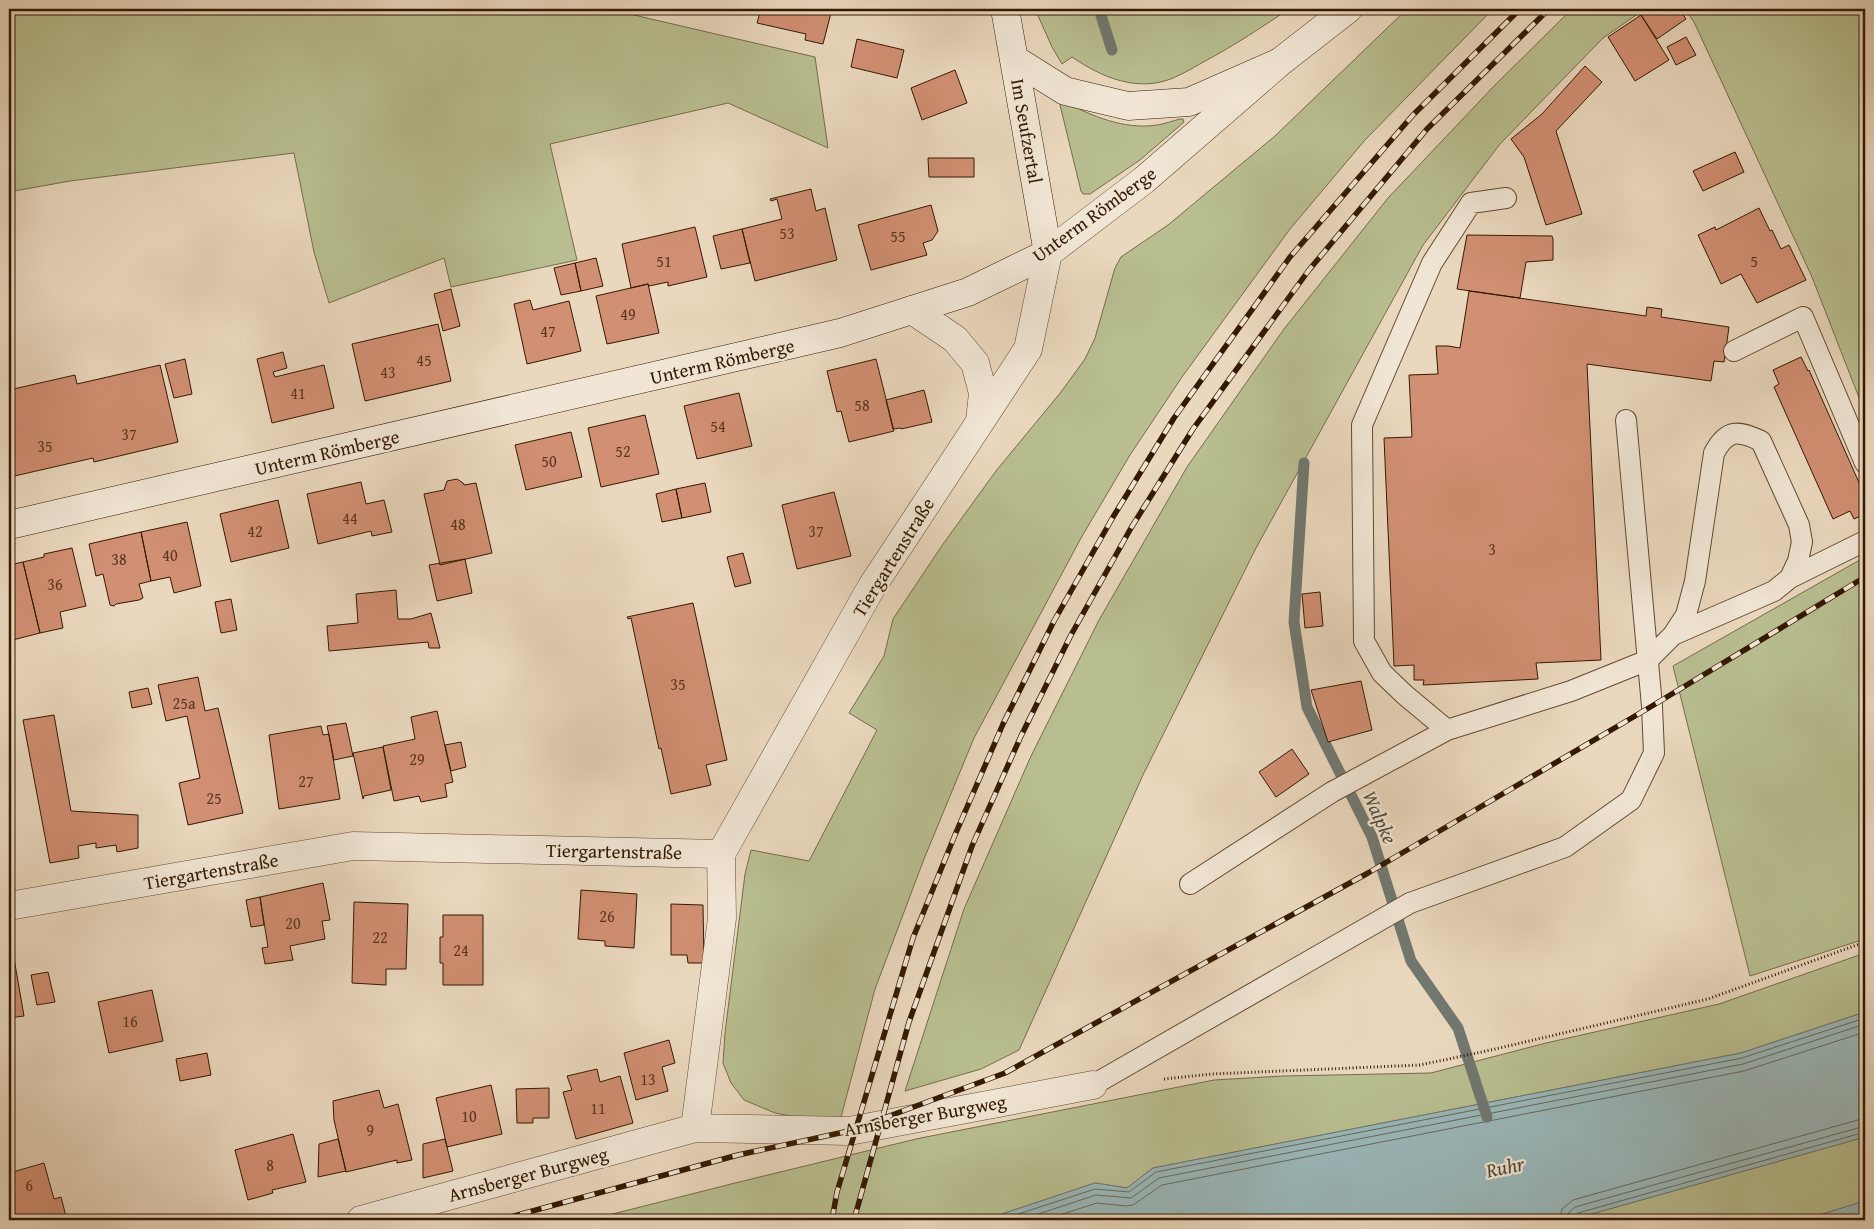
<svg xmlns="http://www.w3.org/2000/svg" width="1874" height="1229" viewBox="0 0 1874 1229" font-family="'Gentium Book Plus',serif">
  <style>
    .green { fill: #b8be90; stroke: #766c48 }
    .water { fill: #9ab8ba; stroke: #717870 }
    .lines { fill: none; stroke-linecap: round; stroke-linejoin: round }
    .shore { stroke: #67685d; stroke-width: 1 }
    .stream { stroke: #717870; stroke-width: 11 }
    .building { fill: #d18f73; stroke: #341900 }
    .lane-casing { stroke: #624930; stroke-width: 22 }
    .street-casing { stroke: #624930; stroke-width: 29 }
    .secondary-casing { stroke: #341900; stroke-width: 29 }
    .path { stroke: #341900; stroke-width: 3; stroke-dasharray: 1 2.5; stroke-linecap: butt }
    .lane { stroke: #f1e6d5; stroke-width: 20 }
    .street { stroke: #f1e6d5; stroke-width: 28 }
    .secondary { stroke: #f1e6d5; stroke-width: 28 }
    .rail-casing { stroke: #341900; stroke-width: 5.5 }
    .rail { stroke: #f1e6d5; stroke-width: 4; stroke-dasharray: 11; stroke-linecap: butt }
    .labels { text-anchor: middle; stroke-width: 4.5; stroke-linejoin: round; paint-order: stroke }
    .number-label { font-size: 16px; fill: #5b361d }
    .street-label { font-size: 19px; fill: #341900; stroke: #f1e6d5 }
    .water-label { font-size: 20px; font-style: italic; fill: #534938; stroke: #f1e6d5 }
  </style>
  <rect width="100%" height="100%" fill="#ead8be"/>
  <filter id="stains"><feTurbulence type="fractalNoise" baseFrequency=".004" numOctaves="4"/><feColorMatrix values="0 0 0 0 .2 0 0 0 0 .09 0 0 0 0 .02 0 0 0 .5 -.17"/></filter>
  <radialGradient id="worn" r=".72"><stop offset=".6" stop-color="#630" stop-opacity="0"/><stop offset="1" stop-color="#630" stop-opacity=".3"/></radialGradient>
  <!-- green -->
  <path class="green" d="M 9,9 L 608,9 L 815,57 L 828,148 L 728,103 L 550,144 L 577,260 L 451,287 L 444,258 L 329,303 L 314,252 L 294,153 L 70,181 L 9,192 Z
    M 1035,9 L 1289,9 C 1262,27 1235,45 1207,60 C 1196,66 1185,73 1173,78 C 1138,93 1101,77 1072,57 L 1062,64 L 1052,47 Z
    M 1407,9 L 1493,9 L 1365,140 L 1290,229 L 1182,377 L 1130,455 L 1081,538 L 974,738 L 924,859 L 875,989 L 841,1117 L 806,1119 L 775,1113 L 744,1100 L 731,1083 L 723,1063 L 725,1033 L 745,874 L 751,850 L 809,861 L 877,730 L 849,713 L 884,656 L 893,619 L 943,544 L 996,471 L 1061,392 L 1085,359 L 1095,338 L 1115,268 L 1121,257 L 1168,225 L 1275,136 Z
    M 1572,9 L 1645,9 L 1603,38 L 1500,144 L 1423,245 L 1256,548 L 1143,775 L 1019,1050 L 981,1069 L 905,1091 L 964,909 L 1031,756 L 1099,620 L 1187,467 L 1284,329 L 1388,198 L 1495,85 Z
    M 1685,9 L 1865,9 L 1865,413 L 1812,277 L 1694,22 Z
    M 1063,101 C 1092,116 1124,130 1157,125 C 1165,124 1172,121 1180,119 L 1183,119 L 1184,122 L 1140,160 L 1090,194 L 1083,194 L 1081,191 L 1060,105 Z
    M 1865,557 L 1865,939 L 1750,976 L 1673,666 Z
    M 1865,953 L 1865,1012 L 1741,1053 L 1153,1168 L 1127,1188 L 1095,1183 L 984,1220 L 589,1220 L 735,1183 L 916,1139 L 1214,1080 L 1283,1076 L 1431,1073 L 1546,1043 L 1719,1004 Z
    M 1865,1137 L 1865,1201 L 1803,1220 L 1570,1220 Z"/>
  <!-- water -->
  <path class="water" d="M 1865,1012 L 1865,1137 L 1570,1220 L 1350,1220 L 1340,1218 L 1328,1220 L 984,1220 L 1095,1183 L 1127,1188 L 1153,1168 L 1741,1053 Z
    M 1865,1201 L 1865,1220 L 1803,1220 Z"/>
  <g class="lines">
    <!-- shore -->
    <path class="shore" d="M 1000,1220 L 1095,1189 L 1129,1192 L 1156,1172 L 1742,1058 L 1865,1018
      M 1020,1220 L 1096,1195 L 1131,1198 L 1159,1178 L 1743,1064 L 1865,1024
      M 1044,1220 L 1097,1203 L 1126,1206 L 1133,1205 L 1162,1185 L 1744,1071 L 1865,1032
      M 1559,1220 L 1562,1209 L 1573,1200 L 1865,1118
      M 1567,1220 L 1569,1212 L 1575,1207 L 1865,1126
      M 1573,1220 L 1574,1216 L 1578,1213 L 1865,1132"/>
    <!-- stream -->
    <path class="stream" d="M 1099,9 L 1112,50
      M 1304,463 L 1294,622 L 1307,707 L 1372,837 L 1411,961 L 1458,1028 L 1487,1117"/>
  </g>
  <!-- building -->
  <path class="building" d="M 761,9 L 832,9 L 823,44 L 805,40 L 806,34 L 757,23 Z
    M 1651,9 L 1679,9 L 1686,19 L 1657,39 L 1641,15 Z
    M 1641,15 L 1669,60 L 1635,81 L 1608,37 Z
    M 1686,37 L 1696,55 L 1676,65 L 1667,47 Z
    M 857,39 L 904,50 L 897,78 L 851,67 Z
    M 1585,66 L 1602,82 L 1556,131 L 1582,214 L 1546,225 L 1524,157 L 1511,139 L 1542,114 Z
    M 955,70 L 967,103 L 922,120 L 911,88 Z
    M 1735,152 L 1744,172 L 1703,191 L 1693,171 Z
    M 928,158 L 974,158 L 974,177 L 929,177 Z
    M 811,189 L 816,211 L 825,208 L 837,260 L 755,281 L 742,229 L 782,219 L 777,199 L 771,201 L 770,199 Z
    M 931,205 L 938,231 L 932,240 L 923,243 L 927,255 L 871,270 L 858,225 Z
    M 1759,208 L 1770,231 L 1772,230 L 1781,249 L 1789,245 L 1806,280 L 1757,303 L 1741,274 L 1721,284 L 1698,235 L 1715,227 L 1716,230 Z
    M 695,227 L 707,277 L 668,286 L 668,282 L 649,286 L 648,284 L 631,288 L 622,244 Z
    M 742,229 L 750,263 L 721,269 L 713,236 Z
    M 1467,235 L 1552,236 L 1553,239 L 1553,260 L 1526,262 L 1520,298 L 1457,289 Z
    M 596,258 L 603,286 L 581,291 L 575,263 Z
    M 575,263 L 581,291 L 561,295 L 554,268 Z
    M 648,284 L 659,333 L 607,344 L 596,296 Z
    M 451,289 L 460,326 L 443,331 L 434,294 Z
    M 1469,291 L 1646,316 L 1647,307 L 1662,309 L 1661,317 L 1729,327 L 1724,362 L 1714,361 L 1711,381 L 1587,364 L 1601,660 L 1536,663 L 1538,679 L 1423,685 L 1424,680 L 1414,680 L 1414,665 L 1394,666 L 1384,438 L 1412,437 L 1409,375 L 1438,374 L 1436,346 L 1448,346 L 1460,348 Z
    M 530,300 L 533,310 L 569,301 L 581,351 L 527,364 L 514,304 Z
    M 438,324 L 451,381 L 365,401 L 352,344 Z
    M 283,352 L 287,368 L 273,372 L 275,377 L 324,365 L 334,408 L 272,423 L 257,359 Z
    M 1801,357 L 1808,371 L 1809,370 L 1865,496 L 1865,504 L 1863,505 L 1865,514 L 1854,519 L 1850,511 L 1833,519 L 1774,387 L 1779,384 L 1773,370 Z
    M 185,359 L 192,394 L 174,398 L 165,364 Z
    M 876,359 L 894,431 L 849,442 L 841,411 L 837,412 L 827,371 Z
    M 160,365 L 178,442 L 94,462 L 93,458 L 10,477 L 11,481 L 9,481 L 9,390 L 75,375 L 77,384 Z
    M 924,390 L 932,422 L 901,429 L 901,428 L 893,429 L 886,400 Z
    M 739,393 L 752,446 L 697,459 L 684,406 Z
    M 645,415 L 659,474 L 601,487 L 588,428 Z
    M 571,432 L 582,477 L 526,490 L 515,445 Z
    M 457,479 L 463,483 L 464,485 L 476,483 L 492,553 L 440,565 L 424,494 L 444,490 L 447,481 Z
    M 361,482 L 366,504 L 384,500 L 392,532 L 372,536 L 371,531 L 318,544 L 307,494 Z
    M 705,483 L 711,512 L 682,518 L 676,489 Z
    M 676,489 L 682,518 L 662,522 L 656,494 Z
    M 834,492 L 851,556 L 797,569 L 782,505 Z
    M 278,500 L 289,548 L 231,562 L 220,514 Z
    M 187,522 L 201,586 L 174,593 L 170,577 L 151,581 L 141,532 Z
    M 141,532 L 151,581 L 139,584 L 143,598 L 139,600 L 116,604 L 114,606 L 110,605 L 103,574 L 96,576 L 89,544 Z
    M 72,548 L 86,606 L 60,612 L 63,628 L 40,633 L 23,562 L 44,557 L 44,554 Z
    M 743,553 L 751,583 L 735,587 L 727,557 Z
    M 465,559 L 472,593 L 437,601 L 429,565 Z
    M 23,562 L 40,633 L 9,641 L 9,565 Z
    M 396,590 L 398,619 L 411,619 L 431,613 L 440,648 L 429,648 L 428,642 L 329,651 L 327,626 L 358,623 L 356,594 Z
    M 1320,592 L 1323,626 L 1305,628 L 1302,594 Z
    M 231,599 L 237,630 L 221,633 L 215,602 Z
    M 693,603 L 727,760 L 706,765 L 711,785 L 671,794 L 661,748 L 659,749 L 631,618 L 628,619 L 627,617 Z
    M 198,677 L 205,711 L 218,708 L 243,813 L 188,825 L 179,783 L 200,778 L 187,716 L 166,721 L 158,685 Z
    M 1361,681 L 1372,730 L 1328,742 L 1311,690 Z
    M 148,688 L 152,704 L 132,708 L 129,692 Z
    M 437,711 L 453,782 L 445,784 L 447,797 L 421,802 L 419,796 L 394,801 L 383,746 L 415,739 L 411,717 Z
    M 54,715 L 71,811 L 138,815 L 138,848 L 117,852 L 116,845 L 96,848 L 96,843 L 78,846 L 79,858 L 50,863 L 23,720 Z
    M 346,723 L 353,756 L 334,760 L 327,726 Z
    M 321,726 L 323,735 L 329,734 L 340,799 L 279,809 L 269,735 Z
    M 461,742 L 466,767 L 451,771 L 445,745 Z
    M 383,747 L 391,790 L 364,796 L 363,799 L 353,753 Z
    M 1292,749 L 1309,774 L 1276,797 L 1259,772 Z
    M 323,883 L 330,920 L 322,921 L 325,939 L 290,946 L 293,960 L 265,964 L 262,948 L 268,947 L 260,897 Z
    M 581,890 L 637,894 L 634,948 L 605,946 L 605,941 L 578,939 Z
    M 260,897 L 264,925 L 251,927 L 246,900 Z
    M 354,902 L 408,904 L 406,969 L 386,969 L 386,985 L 352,983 Z
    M 671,904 L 703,905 L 704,963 L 688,963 L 687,955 L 671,955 Z
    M 443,915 L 483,915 L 483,985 L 443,985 L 443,963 L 440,963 L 440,937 L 443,937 Z
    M 11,941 L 24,1016 L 9,1018 L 9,942 Z
    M 48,972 L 55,1002 L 37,1005 L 31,975 Z
    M 152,990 L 163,1041 L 109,1053 L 98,1002 Z
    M 669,1040 L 675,1063 L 662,1067 L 668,1091 L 636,1100 L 624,1053 Z
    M 207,1053 L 211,1075 L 180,1081 L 176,1059 Z
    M 597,1069 L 600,1082 L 620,1076 L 633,1123 L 576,1139 L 563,1092 L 572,1090 L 567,1076 Z
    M 491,1085 L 502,1134 L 447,1147 L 436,1098 Z
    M 549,1088 L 549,1118 L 533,1118 L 533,1123 L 517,1123 L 516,1089 Z
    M 379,1090 L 384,1108 L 398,1104 L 412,1160 L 397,1163 L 397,1160 L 346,1172 L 334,1120 L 333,1101 Z
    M 293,1134 L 306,1182 L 272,1190 L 273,1193 L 248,1200 L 235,1150 Z
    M 338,1139 L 346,1171 L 318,1177 L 319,1144 Z
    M 445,1139 L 453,1171 L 423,1178 L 423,1144 Z
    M 44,1163 L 54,1199 L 61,1197 L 67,1220 L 9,1220 L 9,1173 Z"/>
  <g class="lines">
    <defs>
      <path id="lane" d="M 1734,351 L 1803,317 L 1865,463
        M 1790,578 L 1865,541
        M 1447,730 L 1405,695 L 1382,673 L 1364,641 L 1362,425 L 1432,263 L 1471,203 L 1506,198
        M 1190,884 L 1332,792 L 1447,730 L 1571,691 L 1648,660 L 1673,635 L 1686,615 L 1695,581 L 1714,453 C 1727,429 1738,430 1761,441 L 1799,525 L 1802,542 L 1798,561 L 1790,578 L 1774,591 L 1673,635
        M 1093,1085 L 1410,903 L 1565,847 L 1631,800 L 1654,753 L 1652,706 L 1626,420"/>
      <path id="street" d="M 912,310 L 955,339 L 975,363 L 983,393 L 980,421
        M 9,906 L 353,846 L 721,854 L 871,588 L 1028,349 L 1048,253 L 1144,180 L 1280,62 L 1348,9
        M 695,1128 L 722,918 L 721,854
        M 361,1220 L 695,1128 L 849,1131 L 1093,1085"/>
      <path id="secondary" d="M 1014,59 L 1065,91 L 1128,106 L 1189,102 L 1280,62
        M 9,525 L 840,333 L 968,292 L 1048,253 L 1005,9"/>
    </defs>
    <!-- lane casing -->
    <use href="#lane" class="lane-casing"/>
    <!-- street casing -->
    <use href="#street" class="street-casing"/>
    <!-- secondary casing -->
    <use href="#secondary" class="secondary-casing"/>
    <!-- path -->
    <path class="path" d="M 1164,1079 L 1212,1074 L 1420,1065 L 1491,1050 L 1708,999 L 1865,942"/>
    <!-- lane -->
    <use href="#lane" class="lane"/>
    <!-- street -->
    <use href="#street" class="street"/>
    <!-- secondary -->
    <use href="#secondary" class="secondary"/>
    <defs>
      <path id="rail" d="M 499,1220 L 738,1155 L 849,1131 L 1005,1073 L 1368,873 L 1652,706 L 1865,577
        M 832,1220 L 837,1192 L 913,938 L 955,835 L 1003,724 L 1054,621 L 1113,517 L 1174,418 L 1290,257 L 1413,115 L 1520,9
        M 854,1220 L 909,1022 L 972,846 L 1021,736 L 1071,635 L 1131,528 L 1193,429 L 1309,270 L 1427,129 L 1549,9"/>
    </defs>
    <!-- rail casing -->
    <use href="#rail" class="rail-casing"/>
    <!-- rail -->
    <use href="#rail" class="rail"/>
  </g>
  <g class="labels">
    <!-- number labels -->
    <g class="number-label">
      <text x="787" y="239">53</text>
      <text x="898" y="242">55</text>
      <text x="664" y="267">51</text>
      <text x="1754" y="267">5</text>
      <text x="628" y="320">49</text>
      <text x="548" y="337">47</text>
      <text x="424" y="366">45</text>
      <text x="388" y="378">43</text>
      <text x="298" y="399">41</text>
      <text x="862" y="411">58</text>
      <text x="718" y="432">54</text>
      <text x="129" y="440">37</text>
      <text x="45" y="452">35</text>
      <text x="623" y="457">52</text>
      <text x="549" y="467">50</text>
      <text x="350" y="524">44</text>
      <text x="458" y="530">48</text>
      <text x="255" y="537">42</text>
      <text x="816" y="537">37</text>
      <text x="1492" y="555">3</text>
      <text x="170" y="561">40</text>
      <text x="119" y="565">38</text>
      <text x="55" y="590">36</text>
      <text x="678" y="690">35</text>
      <text x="184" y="709">25a</text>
      <text x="417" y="765">29</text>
      <text x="306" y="787">27</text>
      <text x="214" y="804">25</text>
      <text x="607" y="922">26</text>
      <text x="293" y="929">20</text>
      <text x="380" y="943">22</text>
      <text x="461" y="956">24</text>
      <text x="130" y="1027">16</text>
      <text x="648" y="1085">13</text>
      <text x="598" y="1114">11</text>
      <text x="469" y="1122">10</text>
      <text x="370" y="1136">9</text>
      <text x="270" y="1171">8</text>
      <text x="29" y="1191">6</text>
    </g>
    <!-- street labels -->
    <g class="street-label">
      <text transform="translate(1027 131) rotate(80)" y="7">Im Seufzertal</text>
      <text transform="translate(1094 214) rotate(-36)" y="7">Unterm Römberge</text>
      <text transform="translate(722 361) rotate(-13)" y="7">Unterm Römberge</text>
      <text transform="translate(327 452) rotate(-13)" y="7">Unterm Römberge</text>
      <text transform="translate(893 557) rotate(-58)" y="7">Tiergartenstraße</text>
      <text transform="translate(614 851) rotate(1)" y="7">Tiergartenstraße</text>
      <text transform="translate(211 871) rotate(-10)" y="7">Tiergartenstraße</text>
      <text transform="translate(925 1115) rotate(-10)" y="7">Arnsberger Burgweg</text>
      <text transform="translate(528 1174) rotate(-15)" y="7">Arnsberger Burgweg</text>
    </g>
    <!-- water labels -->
    <g class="water-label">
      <text transform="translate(1380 817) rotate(66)" y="7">Walpke</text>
      <text transform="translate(1505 1167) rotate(-12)" y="7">Ruhr</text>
    </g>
  </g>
  <!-- margin -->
  <rect width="1874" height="1229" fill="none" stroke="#ead8be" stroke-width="30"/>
  <rect x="10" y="10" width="1854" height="1209" fill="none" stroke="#341900" stroke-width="2.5"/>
  <rect x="15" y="15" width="1844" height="1199" fill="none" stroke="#341900"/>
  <rect width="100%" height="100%" filter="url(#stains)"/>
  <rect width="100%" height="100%" fill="url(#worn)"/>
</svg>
